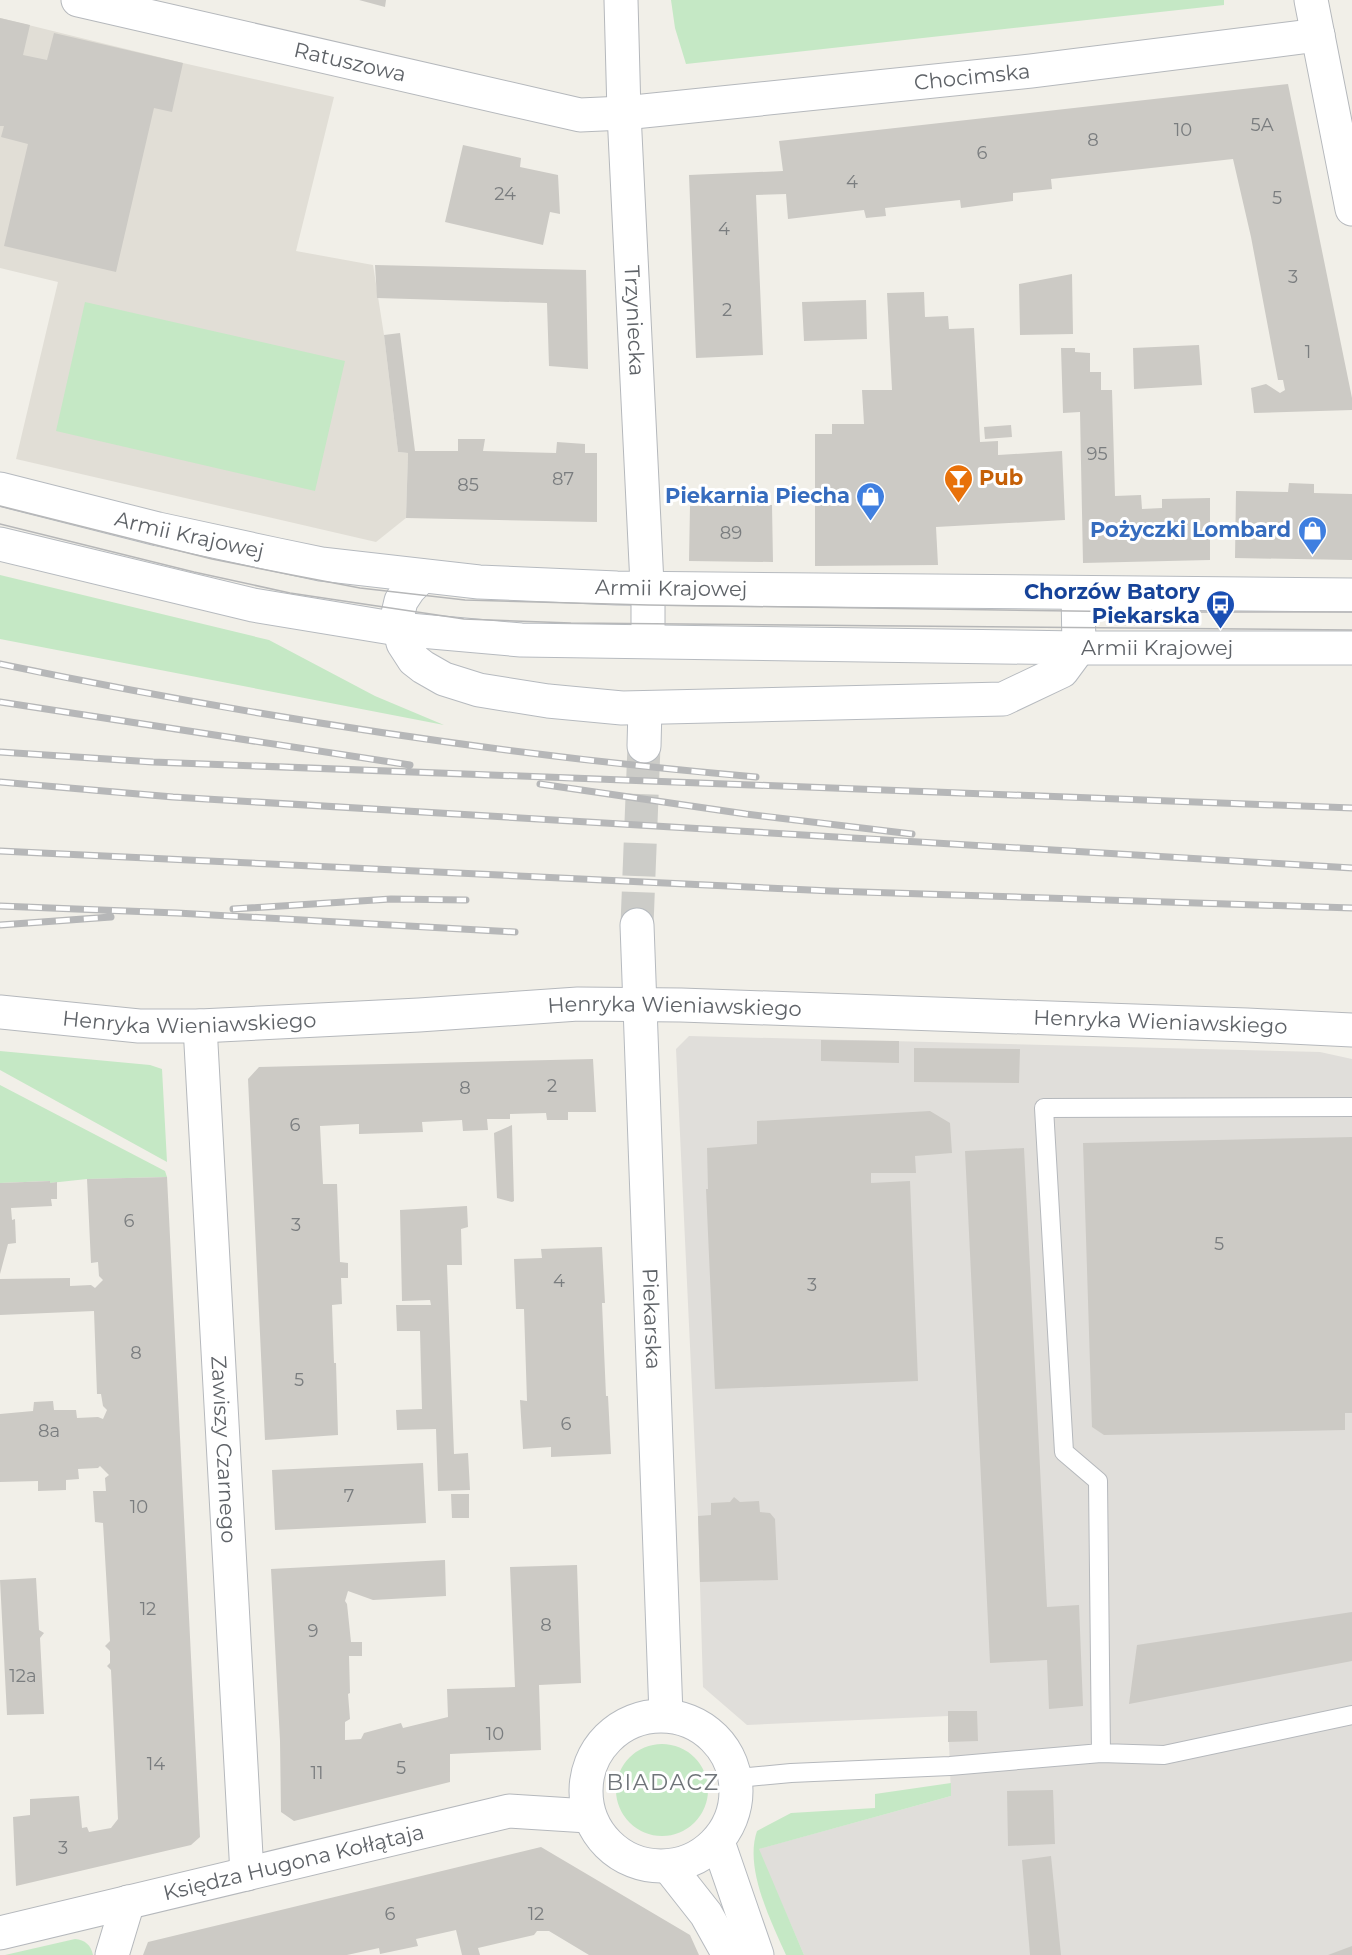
<svg xmlns="http://www.w3.org/2000/svg" width="1352" height="1955" viewBox="0 0 1352 1955" font-family="Montserrat,sans-serif">
  <style>
    .industrial { fill: #e0deda }
    .education { fill: #e1ded6 }
    .green { fill: #c5e8c5 }
    .building { fill: #cccac5 }
    .lines { fill: none; stroke-linecap: round; stroke-linejoin: round }
    .secondary-tunnel { stroke: #ccccc8; stroke-width: 33; stroke-dasharray: 33 16; stroke-linecap: butt }
    .lane-casing { stroke: #b5b8bc; stroke-width: 20 }
    .street-casing { stroke: #b5b8bc; stroke-width: 35 }
    .secondary-casing { stroke: #b6babf; stroke-width: 35 }
    .lane { stroke: #fff; stroke-width: 18 }
    .street { stroke: #fff; stroke-width: 33 }
    .secondary { stroke: #fff; stroke-width: 33 }
    .tram { stroke: #b6b7b8; stroke-width: 1.5 }
    .rail-casing { stroke: #b6b7b8; stroke-width: 7 }
    .rail { stroke: #fff; stroke-width: 4.5; stroke-dasharray: 14; stroke-linecap: butt }
    .labels { text-anchor: middle; stroke-width: 6; stroke-linejoin: round; paint-order: stroke }
    .number-label { font-size: 18px; fill: #7a7d7f }
    .street-label { font-size: 21px; fill: #5f6368; stroke: #fff }
    .food-label { font-size: 21px; font-weight: bold; fill: #c56008; stroke: #fff; text-anchor: start }
    .shop-label { font-size: 21px; font-weight: bold; fill: #366cbe; stroke: #fff; text-anchor: end }
    .transit-label { font-size: 21px; font-weight: bold; fill: #164399; stroke: #fff; text-anchor: end }
    .neighbourhood-label { font-size: 22px; letter-spacing: 1.5px; fill: #70757a; stroke: #fff }
  </style>
  <rect width="100%" height="100%" fill="#f1efe8"/>
  <!-- industrial -->
  <path class="industrial" d="M 689,1036 L 1320,1052 L 1352,1059 L 1352,1955 L 804,1955 L 758,1849 L 951,1796 L 948,1716 L 747,1725 L 703,1687 L 698,1516 L 676,1049 Z"/>
  <!-- education -->
  <path class="education" d="M 0,18 L 183,63 L 334,97 L 296,251 L 373,265 L 384,335 L 398,452 L 408,453 L 406,518 L 376,542 L 16,459 L 58,282 L 0,268 Z"/>
  <!-- green -->
  <path class="green" d="M 671,0 L 1224,0 L 1224,5 L 686,64 L 675,28 Z
    M 85,302 L 345,361 L 315,491 L 56,431 Z
    M 0,575 L 269,640 L 375,696 L 444,725 L 0,639 Z
    M 0,1051 L 150,1065 L 162,1069 L 167,1162 L 0,1070 Z
    M 0,1085 L 165,1171 L 167,1177 L 87,1179 L 50,1183 L 49,1181 L 0,1183 Z
    M616 1790a46 46 0 1 1 92 0a46 46 0 1 1-92 0Z
    M 951,1783 L 951,1796 L 759,1849 L 804,1955 L 786,1955 C 771,1921 744,1868 757,1831 L 791,1813 L 875,1808 L 875,1794 Z
    M 75,1939 C 85,1940 91,1945 93,1955 L 5,1955 Z"/>
  <!-- building -->
  <path class="building" d="M 359,0 L 386,0 L 385,7 Z
    M 0,18 L 30,25 L 23,55 L 47,60 L 54,33 L 183,63 L 172,112 L 154,108 L 116,272 L 4,246 L 28,144 L 1,137 L 4,126 L 0,126 Z
    M 1288,84 L 1352,398 L 1352,410 L 1254,413 L 1251,388 L 1266,384 L 1280,393 L 1285,390 L 1283,380 L 1278,380 L 1251,237 L 1233,159 L 1051,179 L 1052,189 L 1013,193 L 1013,201 L 961,208 L 960,200 L 885,208 L 886,216 L 866,218 L 864,210 L 788,219 L 786,194 L 756,195 L 763,355 L 696,358 L 689,175 L 783,171 L 779,141 Z
    M 463,145 L 521,158 L 520,167 L 558,175 L 560,214 L 550,212 L 543,245 L 445,222 Z
    M 375,265 L 586,270 L 588,369 L 549,366 L 547,303 L 377,298 Z
    M 1072,274 L 1073,334 L 1020,335 L 1019,284 Z
    M 924,292 L 925,317 L 948,316 L 949,329 L 974,328 L 980,442 L 998,441 L 998,455 L 1062,451 L 1065,520 L 936,527 L 938,565 L 815,566 L 815,434 L 832,434 L 832,424 L 864,424 L 862,390 L 892,390 L 887,293 Z
    M 866,300 L 867,339 L 804,341 L 802,302 Z
    M 400,333 L 415,451 L 458,451 L 458,439 L 485,439 L 483,451 L 556,453 L 557,442 L 585,444 L 585,453 L 597,453 L 597,522 L 406,518 L 408,453 L 398,452 L 384,335 Z
    M 1199,345 L 1202,385 L 1134,389 L 1133,348 Z
    M 1061,348 L 1075,348 L 1075,352 L 1090,353 L 1090,372 L 1101,372 L 1101,390 L 1112,390 L 1115,496 L 1141,495 L 1142,509 L 1162,508 L 1162,499 L 1210,498 L 1210,560 L 1083,563 L 1080,412 L 1063,413 Z
    M 1011,425 L 1012,437 L 985,439 L 984,427 Z
    M 1289,483 L 1314,484 L 1314,493 L 1352,494 L 1352,560 L 1235,558 L 1236,491 L 1288,492 Z
    M 772,505 L 773,562 L 689,561 L 690,506 Z
    M 821,1040 L 899,1041 L 899,1063 L 821,1061 Z
    M 914,1048 L 1020,1049 L 1019,1083 L 914,1082 Z
    M 593,1059 L 596,1112 L 568,1112 L 568,1120 L 547,1120 L 546,1113 L 510,1114 L 510,1119 L 487,1119 L 488,1130 L 463,1131 L 462,1120 L 422,1122 L 423,1132 L 359,1134 L 359,1124 L 320,1126 L 323,1184 L 337,1184 L 340,1262 L 348,1263 L 348,1278 L 341,1278 L 342,1304 L 332,1305 L 334,1363 L 336,1363 L 338,1435 L 265,1440 L 248,1079 L 259,1067 Z
    M 930,1111 L 950,1123 L 952,1153 L 915,1156 L 916,1173 L 871,1173 L 871,1183 L 910,1181 L 918,1381 L 715,1389 L 706,1189 L 708,1189 L 707,1148 L 757,1144 L 757,1121 Z
    M 512,1125 L 514,1201 L 512,1202 L 497,1198 L 494,1133 Z
    M 1352,1137 L 1352,1413 L 1345,1413 L 1345,1430 L 1104,1435 L 1092,1427 L 1083,1143 Z
    M 1024,1148 L 1047,1607 L 1079,1605 L 1083,1706 L 1049,1709 L 1047,1660 L 990,1663 L 965,1151 Z
    M 167,1177 L 200,1837 L 191,1845 L 16,1886 L 13,1817 L 30,1815 L 30,1799 L 79,1796 L 82,1828 L 87,1827 L 89,1832 L 111,1828 L 118,1819 L 111,1670 L 107,1666 L 110,1663 L 110,1651 L 105,1646 L 110,1641 L 103,1523 L 95,1522 L 93,1491 L 106,1491 L 105,1478 L 109,1475 L 100,1466 L 98,1468 L 78,1469 L 79,1479 L 66,1480 L 66,1490 L 38,1491 L 38,1481 L 0,1482 L 0,1414 L 33,1411 L 34,1402 L 53,1401 L 54,1410 L 76,1410 L 77,1418 L 98,1417 L 103,1419 L 107,1410 L 103,1406 L 101,1394 L 97,1394 L 94,1311 L 0,1315 L 0,1279 L 70,1278 L 70,1286 L 91,1285 L 95,1288 L 103,1280 L 99,1276 L 98,1262 L 91,1263 L 87,1179 Z
    M 50,1181 L 50,1183 L 57,1182 L 57,1199 L 51,1199 L 52,1206 L 11,1208 L 12,1220 L 15,1219 L 16,1243 L 8,1244 L 0,1274 L 0,1183 Z
    M 467,1206 L 468,1227 L 461,1229 L 462,1265 L 447,1265 L 454,1454 L 468,1453 L 470,1490 L 438,1491 L 436,1429 L 397,1430 L 396,1410 L 422,1409 L 420,1331 L 397,1331 L 396,1305 L 431,1305 L 430,1300 L 402,1301 L 400,1210 Z
    M 602,1247 L 605,1303 L 602,1303 L 606,1396 L 608,1396 L 611,1454 L 551,1457 L 551,1447 L 523,1449 L 520,1400 L 527,1401 L 524,1309 L 516,1309 L 514,1259 L 542,1258 L 541,1249 Z
    M 423,1463 L 426,1523 L 275,1530 L 272,1470 Z
    M 451,1494 L 469,1494 L 469,1518 L 452,1518 Z
    M 734,1497 L 740,1502 L 759,1501 L 760,1512 L 770,1513 L 775,1519 L 778,1580 L 700,1582 L 698,1516 L 711,1515 L 711,1503 L 730,1502 Z
    M 445,1560 L 446,1596 L 373,1600 L 348,1591 L 345,1601 L 347,1604 L 351,1642 L 362,1642 L 362,1656 L 349,1656 L 350,1693 L 348,1694 L 350,1719 L 345,1722 L 345,1740 L 361,1739 L 364,1733 L 401,1723 L 403,1728 L 448,1717 L 447,1689 L 515,1687 L 510,1567 L 577,1565 L 581,1683 L 539,1685 L 541,1750 L 450,1754 L 450,1782 L 294,1821 L 281,1812 L 280,1741 L 271,1569 Z
    M 36,1578 L 39,1630 L 44,1633 L 40,1638 L 44,1714 L 7,1715 L 0,1580 Z
    M 1352,1612 L 1352,1661 L 1129,1704 L 1137,1645 Z
    M 948,1711 L 977,1711 L 978,1741 L 948,1742 Z
    M 1053,1790 L 1055,1844 L 1008,1846 L 1007,1791 Z
    M 541,1847 L 690,1935 L 699,1955 L 589,1955 L 549,1931 L 537,1931 L 534,1935 L 478,1948 L 480,1955 L 462,1955 L 456,1930 L 416,1939 L 418,1946 L 380,1954 L 379,1948 L 347,1955 L 143,1955 L 148,1942 Z
    M 1051,1856 L 1061,1955 L 1030,1955 L 1022,1860 Z
    M 1352,1946 L 1352,1955 L 1328,1955 Z"/>
  <g class="lines">
    <!-- secondary-tunnel -->
    <path class="secondary-tunnel" d="M 637,925 L 644,746"/>
    <defs>
      <path id="lane" d="M 1101,1753 L 1098,1481 L 1064,1452 L 1044,1108 L 1352,1107
        M 738,1778 L 791,1773 L 950,1766 L 1101,1753 L 1164,1755 L 1352,1715"/>
      <g id="street">
        <path id="s1" d="M 78,0 L 580,115 L 624,113 L 1031,71 L 1318,35"/>
        <path id="s2" d="M 621,0 L 624,113 L 648,605 L 648,641"/>
        <path d="M 1311,0 L 1352,209"/>
        <path id="s3" d="M 0,1012 L 139,1026 L 200,1026 L 419,1015 L 578,1004 L 681,1005 L 1247,1025 L 1352,1030"/>
        <path id="s4" d="M 200,1026 L 247,1874"/>
        <path id="s5" d="M 0,1933 L 509,1811 L 588,1816"/>
        <path d="M 112,1955 L 128,1902"/>
      </g>
      <g id="secondary">
        <path id="s6" d="M 0,489 L 158,529 L 278,555 L 321,564 L 479,582 L 617,588 L 1352,595"/>
        <path id="s7" d="M 0,544 L 253,605 L 398,629 L 521,640 L 1079,648 L 1352,648"/>
        <path d="M 422,576 L 409,589 L 401,601 L 397,618 L 403,643 L 414,660 L 423,667 L 444,679 L 479,690 L 548,701 L 622,708 L 1003,699 L 1062,671 L 1079,648 L 1078,593"/>
        <path d="M 644,746 L 645,708"/>
        <path id="s8" d="M 637,925 L 666,1715"/>
        <circle cx="661" cy="1791" r="75"/>
        <path d="M 718,1842 L 757,1955"/>
        <path d="M 669,1867 L 706,1914 L 729,1955"/>
      </g>
    </defs>
    <!-- lane casing -->
    <use href="#lane" class="lane-casing"/>
    <!-- street casing -->
    <use href="#street" class="street-casing"/>
    <!-- secondary casing -->
    <use href="#secondary" class="secondary-casing"/>
    <!-- lane -->
    <use href="#lane" class="lane"/>
    <!-- street -->
    <use href="#street" class="street"/>
    <!-- secondary -->
    <use href="#secondary" class="secondary"/>
    <!-- tram -->
    <path class="tram" d="M 0,506 L 212,559 L 292,575 L 360,588 L 465,600 L 648,605 L 1146,612 L 1352,612
      M 0,524 L 194,572 L 290,593 L 464,619 L 571,623 L 1352,630"/>
    <defs>
      <path id="rail" d="M 0,664 C 249,716 502,755 756,777
        M 0,702 L 410,765
        M 0,752 L 153,762 L 1352,808
        M 0,782 L 173,797 L 1352,868
        M 540,784 L 746,814 L 912,834
        M 0,851 L 831,891 L 1352,908
        M 0,906 L 177,913 L 515,932
        M 233,909 L 391,899 L 466,900
        M 0,925 L 111,917"/>
    </defs>
    <!-- rail casing -->
    <use href="#rail" class="rail-casing"/>
    <!-- rail -->
    <use href="#rail" class="rail"/>
  </g>
  <!-- icons -->
  <defs>
    <symbol id="bar-pin" viewBox="-11 -11 22 30"><path d="M0 17L-7.5 6A9.5 9.5 0 1 1 7.5 6Z" fill="#e8710a" stroke="#fff"/><path d="M-6-5H6L.8 .8V4.5H3.5V6h-7V4.5H-.8V.8Z" fill="#fff"/></symbol>
    <symbol id="shop-pin" viewBox="-11 -11 22 30"><path d="M0 17L-7.5 6A9.5 9.5 0 1 1 7.5 6Z" fill="#3f7fe0" stroke="#fff"/><path d="M-5-2.5h2.3a2.7 3.5 0 0 1 5.4 0H5L5.5 6h-11ZM-1.5-2.5h3a1.5 2.3 0 0 0-3 0Z" fill="#fff"/></symbol>
    <symbol id="bus-pin" viewBox="-11 -11 22 30"><path d="M0 17L-7.5 6A9.5 9.5 0 1 1 7.5 6Z" fill="#1a4fb4" stroke="#fff"/><path d="M-5-6H5V4H4V6H2V4H-2V6H-4V4H-5ZM-3.5-4V0h7V-4ZM-3.5 1.2v1.5H-2V1.2ZM2 1.2v1.5H3.5V1.2Z" fill="#fff"/></symbol>
  </defs>
  <g fill-rule="evenodd">
    <use href="#bar-pin" x="942" y="462" width="33" height="45"/>
    <use href="#shop-pin" x="854" y="480" width="33" height="45"/>
    <use href="#shop-pin" x="1296" y="514" width="33" height="45"/>
    <use href="#bus-pin" x="1204" y="588" width="33" height="45"/>
  </g>
  <g class="labels">
    <!-- number labels -->
    <g class="number-label">
      <text x="1262" y="131">5A</text>
      <text x="1183" y="136">10</text>
      <text x="1093" y="146">8</text>
      <text x="982" y="159">6</text>
      <text x="852" y="188">4</text>
      <text x="505" y="200">24</text>
      <text x="1277" y="204">5</text>
      <text x="724" y="235">4</text>
      <text x="1293" y="283">3</text>
      <text x="727" y="316">2</text>
      <text x="1308" y="358">1</text>
      <text x="1097" y="460">95</text>
      <text x="563" y="485">87</text>
      <text x="468" y="491">85</text>
      <text x="731" y="539">89</text>
      <text x="552" y="1092">2</text>
      <text x="465" y="1094">8</text>
      <text x="295" y="1131">6</text>
      <text x="129" y="1227">6</text>
      <text x="296" y="1231">3</text>
      <text x="1219" y="1250">5</text>
      <text x="559" y="1287">4</text>
      <text x="812" y="1291">3</text>
      <text x="136" y="1359">8</text>
      <text x="299" y="1386">5</text>
      <text x="566" y="1430">6</text>
      <text x="49" y="1437">8a</text>
      <text x="349" y="1502">7</text>
      <text x="139" y="1513">10</text>
      <text x="148" y="1615">12</text>
      <text x="546" y="1631">8</text>
      <text x="313" y="1637">9</text>
      <text x="23" y="1682">12a</text>
      <text x="495" y="1740">10</text>
      <text x="156" y="1770">14</text>
      <text x="401" y="1774">5</text>
      <text x="317" y="1779">11</text>
      <text x="63" y="1854">3</text>
      <text x="390" y="1920">6</text>
      <text x="536" y="1920">12</text>
    </g>
    <!-- street labels -->
    <g class="street-label">
      <text dy="7" stroke="none"><textPath href="#s1" startOffset="279">Ratuszowa</textPath></text>
      <text dy="7" stroke="none"><textPath href="#s1" startOffset="909">Chocimska</textPath></text>
      <text dy="7" stroke="none"><textPath href="#s2" startOffset="321">Trzyniecka</textPath></text>
      <text dy="7" stroke="none"><textPath href="#s6" startOffset="195">Armii Krajowej</textPath></text>
      <text dy="7" stroke="none"><textPath href="#s6" startOffset="681">Armii Krajowej</textPath></text>
      <text dy="7" stroke="none"><textPath href="#s7" startOffset="1167">Armii Krajowej</textPath></text>
      <text dy="7" stroke="none"><textPath href="#s3" startOffset="676">Henryka Wieniawskiego</textPath></text>
      <text dy="7" stroke="none"><textPath href="#s3" startOffset="190">Henryka Wieniawskiego</textPath></text>
      <text dy="7" stroke="none"><textPath href="#s3" startOffset="1162">Henryka Wieniawskiego</textPath></text>
      <text dy="7" stroke="none"><textPath href="#s8" startOffset="394">Piekarska</textPath></text>
      <text dy="7" stroke="none"><textPath href="#s4" startOffset="424">Zawiszy Czarnego</textPath></text>
      <text dy="7" stroke="none"><textPath href="#s5" startOffset="302">Księdza Hugona Kołłątaja</textPath></text>
    </g>
    <!-- food labels -->
    <g class="food-label">
      <text x="979" y="485">Pub</text>
    </g>
    <!-- shop labels -->
    <g class="shop-label">
      <text x="850" y="503">Piekarnia Piecha</text>
      <text x="1291" y="537">Pożyczki Lombard</text>
    </g>
    <!-- transit labels -->
    <g class="transit-label">
      <text x="1200" y="599">Chorzów Batory<tspan x="1200" dy="24">Piekarska</tspan></text>
    </g>
    <!-- neighbourhood labels -->
    <g class="neighbourhood-label">
      <text x="663" y="1790">BIADACZ</text>
    </g>
  </g>
</svg>
